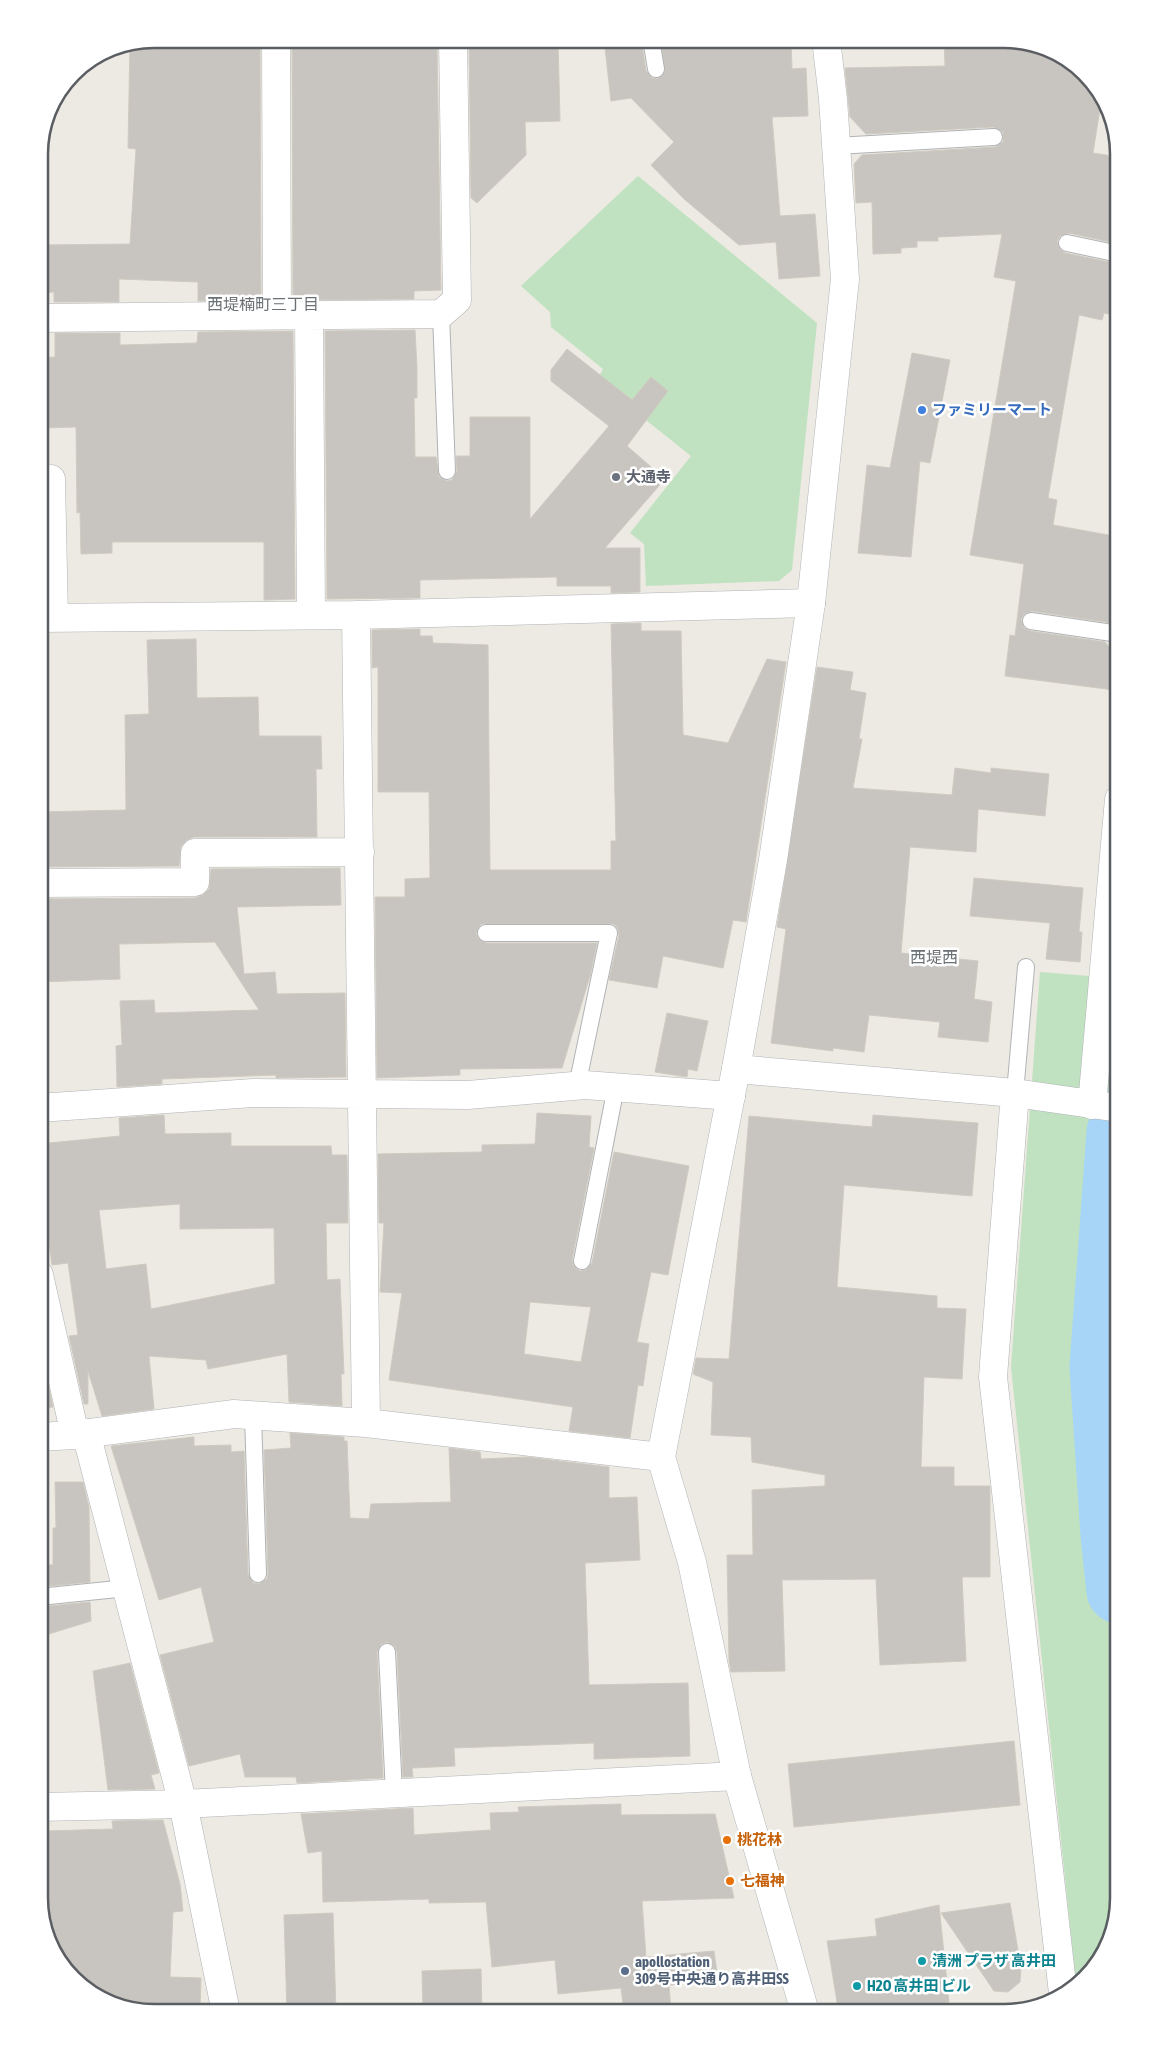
<svg xmlns="http://www.w3.org/2000/svg" width="1158" height="2051" viewBox="0 0 1158 2051" font-family="'Asap Condensed','Noto Sans JP',sans-serif">
  <style>
    .green { fill: #c0e2c0 }
    .lines { fill: none; stroke-linecap: round; stroke-linejoin: round }
    .river { stroke: #a6d5f8; stroke-width: 65 }
    .building { fill: #c8c4bf; stroke: #d0cbc1; fill-rule: evenodd }
    .lane-casing { stroke: #b0b3b6; stroke-width: 18 }
    .street-casing { stroke: #b0b3b6; stroke-width: 29 }
    .secondary-casing { stroke: #b1b5b9; stroke-width: 29 }
    .lane { stroke: #fff; stroke-width: 16 }
    .street { stroke: #fff; stroke-width: 28 }
    .secondary { stroke: #fff; stroke-width: 28 }
    .shop-dot { fill: #3f7fe0; stroke: #fff; stroke-width: 2 }
    .worship-dot { fill: #6b7280; stroke: #fff; stroke-width: 2 }
    .food-dot { fill: #e8710a; stroke: #fff; stroke-width: 2 }
    .culture-dot { fill: #0f9aa8; stroke: #fff; stroke-width: 2 }
    .service-dot { fill: #5c6f8a; stroke: #fff; stroke-width: 2 }
    .labels { text-anchor: middle; stroke-width: 5; stroke-linejoin: round; paint-order: stroke }
    .shop-label { font-size: 15px; font-weight: bold; fill: #366cbe; stroke: #fff; text-anchor: start }
    .worship-label { font-size: 15px; font-weight: bold; fill: #5b616d; stroke: #fff; text-anchor: start }
    .food-label { font-size: 15px; font-weight: bold; fill: #c56008; stroke: #fff; text-anchor: start }
    .culture-label { font-size: 15px; font-weight: bold; fill: #0d838f; stroke: #fff; text-anchor: start }
    .service-label { font-size: 15px; font-weight: bold; fill: #4e5e75; stroke: #fff; text-anchor: start }
    .neighbourhood-label { font-size: 16px; fill: #6b7074; stroke: #fff }
    .rim { fill: none; stroke: #5a5e62; stroke-width: 2.5 }
  </style>
  <rect width="100%" height="100%" fill="#eceae2"/>
  <!-- green -->
  <path class="green" d="M 638,176 L 817,323 L 792,570 L 779,581 L 646,586 L 644,544 L 630,533 L 691,456 L 597,381 L 603,369 L 551,327 L 550,312 L 521,286 Z
    M 1119,932 L 1119,1897 L 1100,1961 L 1076,1982 L 1011,1367 L 1040,972 L 1114,978 Z"/>
  <g class="lines">
    <!-- river -->
    <path class="river" d="M 1119,1591 L 1113,1535 L 1102,1367 L 1119,1132"/>
  </g>
  <!-- building -->
  <path class="building" d="M 194,39 L 260,39 L 261,300 L 198,301 L 198,282 L 119,279 L 119,302 L 54,302 L 54,292 L 39,293 L 39,245 L 130,244 L 136,149 L 128,148 L 130,43 L 141,41 L 194,43 Z
    M 292,39 L 330,39 L 330,44 L 437,43 L 441,290 L 414,291 L 414,299 L 293,300 Z
    M 469,39 L 558,39 L 560,121 L 525,122 L 526,155 L 477,203 L 471,198 Z
    M 604,39 L 641,39 L 646,71 L 652,78 L 657,79 L 665,72 L 661,39 L 782,39 L 782,42 L 791,42 L 792,69 L 806,68 L 808,116 L 772,117 L 780,216 L 815,214 L 820,276 L 779,279 L 776,242 L 739,245 L 684,199 L 651,165 L 674,142 L 631,98 L 611,101 Z
    M 944,39 L 1012,39 L 1068,58 L 1102,96 L 1093,153 L 1119,157 L 1119,244 L 1069,233 L 1060,236 L 1057,241 L 1060,250 L 1065,253 L 1119,264 L 1119,316 L 1104,313 L 1102,320 L 1079,315 L 1048,498 L 1057,500 L 1053,525 L 1119,537 L 1119,615 L 1112,623 L 1032,611 L 1024,614 L 1021,620 L 1024,628 L 1030,631 L 1105,642 L 1118,658 L 1114,690 L 1005,676 L 1010,635 L 1015,636 L 1024,564 L 970,555 L 1016,281 L 994,277 L 1002,234 L 938,237 L 938,241 L 917,241 L 917,247 L 901,248 L 901,253 L 873,254 L 872,202 L 856,203 L 854,164 L 862,155 L 995,147 L 1003,142 L 1003,132 L 993,127 L 866,134 L 850,117 L 845,68 L 945,66 Z
    M 415,330 L 417,368 L 417,398 L 414,398 L 415,457 L 436,457 L 439,477 L 447,481 L 452,480 L 457,471 L 456,456 L 470,456 L 470,417 L 530,417 L 530,519 L 609,426 L 551,381 L 551,370 L 567,349 L 632,400 L 651,377 L 668,391 L 627,446 L 665,479 L 605,548 L 640,548 L 640,592 L 611,593 L 611,586 L 557,586 L 557,577 L 420,580 L 420,598 L 327,599 L 325,331 Z
    M 293,331 L 295,599 L 264,600 L 264,542 L 112,542 L 112,553 L 81,554 L 80,512 L 77,513 L 76,427 L 39,428 L 39,358 L 55,357 L 55,333 L 120,333 L 120,345 L 197,343 L 198,332 Z
    M 912,353 L 950,360 L 930,463 L 920,461 L 911,557 L 858,553 L 867,465 L 890,468 Z
    M 641,623 L 641,631 L 681,631 L 683,735 L 728,743 L 767,659 L 786,662 L 746,922 L 733,920 L 723,968 L 663,956 L 657,988 L 609,980 L 619,935 L 618,929 L 614,924 L 481,924 L 476,933 L 478,938 L 486,943 L 597,943 L 590,976 L 562,1068 L 460,1069 L 460,1075 L 377,1078 L 375,897 L 405,897 L 405,879 L 430,878 L 429,792 L 378,792 L 378,667 L 372,668 L 372,630 L 420,629 L 420,636 L 432,636 L 433,643 L 488,645 L 490,870 L 611,870 L 611,841 L 616,841 L 611,624 Z
    M 196,639 L 197,698 L 258,697 L 259,736 L 321,736 L 322,769 L 316,769 L 317,837 L 194,837 L 187,840 L 181,846 L 179,866 L 39,867 L 39,812 L 126,810 L 125,715 L 149,714 L 147,640 Z
    M 817,667 L 853,672 L 850,690 L 866,693 L 859,739 L 862,739 L 853,788 L 952,795 L 955,768 L 991,773 L 991,768 L 1049,774 L 1045,816 L 978,809 L 976,852 L 910,847 L 901,953 L 978,961 L 974,999 L 992,1002 L 988,1042 L 938,1037 L 940,1022 L 869,1015 L 864,1052 L 833,1048 L 833,1051 L 771,1043 L 786,929 L 777,927 Z
    M 340,868 L 341,905 L 237,907 L 244,974 L 275,972 L 277,994 L 345,993 L 346,1077 L 276,1078 L 276,1075 L 162,1079 L 162,1084 L 117,1087 L 116,1046 L 122,1045 L 120,1001 L 154,1000 L 155,1013 L 259,1010 L 215,942 L 119,944 L 120,979 L 39,982 L 39,899 L 195,898 L 203,895 L 209,889 L 211,869 Z
    M 974,878 L 1083,888 L 1079,932 L 1082,932 L 1080,962 L 1046,959 L 1050,923 L 970,916 Z
    M 667,1013 L 708,1021 L 697,1071 L 688,1069 L 687,1077 L 655,1072 Z
    M 537,1113 L 591,1116 L 589,1147 L 594,1148 L 572,1260 L 573,1265 L 580,1271 L 586,1270 L 592,1263 L 614,1152 L 689,1166 L 668,1275 L 651,1272 L 637,1342 L 649,1344 L 643,1386 L 638,1385 L 630,1438 L 569,1431 L 573,1407 L 389,1380 L 402,1293 L 380,1292 L 384,1223 L 379,1223 L 378,1154 L 482,1152 L 482,1145 L 535,1144 ZM 530,1302 L 591,1307 L 581,1362 L 524,1354 Z
    M 164,1115 L 165,1134 L 231,1133 L 231,1146 L 331,1146 L 332,1155 L 347,1155 L 348,1223 L 326,1223 L 327,1280 L 340,1279 L 344,1374 L 341,1374 L 342,1406 L 289,1402 L 287,1354 L 208,1369 L 206,1360 L 149,1356 L 154,1409 L 102,1416 L 88,1371 L 88,1404 L 84,1404 L 69,1336 L 78,1335 L 68,1263 L 52,1265 L 42,1191 L 39,1191 L 39,1144 L 120,1136 L 119,1118 ZM 180,1204 L 180,1229 L 274,1228 L 275,1284 L 151,1309 L 146,1264 L 106,1269 L 99,1210 Z
    M 873,1115 L 978,1123 L 972,1196 L 844,1185 L 837,1287 L 937,1296 L 937,1308 L 966,1309 L 962,1379 L 924,1377 L 921,1467 L 954,1467 L 954,1486 L 990,1486 L 990,1577 L 962,1577 L 966,1661 L 880,1665 L 876,1579 L 782,1580 L 785,1671 L 731,1672 L 729,1661 L 727,1555 L 753,1555 L 752,1490 L 825,1486 L 825,1475 L 752,1462 L 751,1437 L 711,1435 L 713,1382 L 693,1374 L 696,1358 L 729,1359 L 749,1116 L 872,1127 Z
    M 39,1345 L 53,1407 L 45,1408 L 43,1393 L 39,1393 Z
    M 290,1433 L 344,1437 L 344,1441 L 347,1441 L 350,1518 L 369,1519 L 371,1504 L 451,1502 L 449,1448 L 480,1452 L 481,1459 L 527,1457 L 609,1467 L 609,1498 L 637,1497 L 640,1560 L 585,1563 L 589,1685 L 688,1683 L 690,1756 L 594,1759 L 594,1743 L 454,1748 L 455,1766 L 412,1768 L 413,1777 L 403,1777 L 397,1652 L 395,1646 L 387,1642 L 381,1644 L 377,1652 L 383,1778 L 297,1783 L 296,1777 L 245,1777 L 240,1754 L 189,1766 L 160,1655 L 214,1642 L 201,1587 L 159,1600 L 111,1446 L 194,1437 L 194,1446 L 231,1445 L 231,1452 L 244,1451 L 248,1574 L 253,1583 L 259,1584 L 267,1579 L 268,1574 L 264,1450 L 291,1448 Z
    M 55,1482 L 83,1482 L 89,1507 L 90,1582 L 39,1587 L 39,1564 L 53,1565 L 53,1528 L 56,1528 Z
    M 90,1602 L 91,1621 L 39,1637 L 39,1607 Z
    M 130,1663 L 159,1773 L 151,1775 L 155,1789 L 108,1790 L 93,1671 Z
    M 1014,1741 L 1020,1805 L 794,1827 L 788,1764 Z
    M 621,1804 L 621,1815 L 715,1814 L 734,1898 L 642,1901 L 646,1957 L 714,1951 L 718,1980 L 669,1985 L 671,2012 L 624,2012 L 621,1988 L 558,1994 L 555,1960 L 492,1967 L 486,1902 L 429,1903 L 429,1899 L 323,1902 L 322,1851 L 308,1853 L 301,1814 L 413,1808 L 414,1835 L 491,1830 L 490,1813 L 519,1812 L 518,1807 Z
    M 163,1820 L 180,1884 L 183,1911 L 173,1912 L 170,1977 L 201,1978 L 200,2008 L 127,2005 L 90,1993 L 50,1948 L 44,1921 L 45,1831 L 113,1829 L 112,1821 Z
    M 1010,1903 L 1021,1968 L 1020,1982 L 1008,1992 L 994,1991 L 941,1913 Z
    M 939,1905 L 949,2002 L 884,2012 L 843,2012 L 843,2007 L 838,2008 L 827,1941 L 877,1936 L 875,1919 Z
    M 333,1913 L 336,2012 L 287,2012 L 284,1915 Z
    M 481,1969 L 482,2012 L 423,2012 L 422,1971 Z"/>
  <g class="lines">
    <defs>
      <path id="lane" d="M 651,39 L 656,69
        M 836,146 L 994,137
        M 1067,243 L 1119,254
        M 441,314 L 447,471
        M 1031,621 L 1119,634
        M 486,933 L 609,933 L 577,1086
        M 1015,1093 L 1026,967
        M 582,1261 L 616,1087
        M 253,1415 L 258,1574
        M 39,1597 L 127,1588
        M 387,1652 L 394,1793"/>
      <path id="street" d="M 276,39 L 277,315
        M 309,315 L 311,614
        M 39,318 L 441,314 L 457,300 L 453,39
        M 51,479 L 54,618
        M 356,615 L 366,1423
        M 39,618 L 356,615 L 811,603
        M 39,883 L 195,882 L 195,853 L 360,852
        M 736,1069 L 1015,1093 L 1119,1108
        M 1015,1093 L 993,1377 L 1063,1993
        M 1092,1105 L 1119,799
        M 39,1108 L 253,1093 L 468,1095 L 585,1085 L 731,1096
        M 39,1275 L 75,1435
        M 86,1433 L 183,1804 L 226,2012
        M 39,1437 L 75,1435 L 234,1414 L 366,1423 L 661,1457
        M 39,1807 L 183,1804 L 737,1776"/>
      <path id="secondary" d="M 805,2012 L 737,1776 L 692,1562 L 661,1457 L 736,1069 L 773,860 L 811,603 L 845,279 L 833,99 L 826,39"/>
    </defs>
    <!-- lane casing -->
    <use href="#lane" class="lane-casing"/>
    <!-- street casing -->
    <use href="#street" class="street-casing"/>
    <!-- secondary casing -->
    <use href="#secondary" class="secondary-casing"/>
    <!-- lane -->
    <use href="#lane" class="lane"/>
    <!-- street -->
    <use href="#street" class="street"/>
    <!-- secondary -->
    <use href="#secondary" class="secondary"/>
  </g>
  <!-- markers -->
  <circle class="shop-dot" cx="922" cy="410" r="5"/>
  <circle class="worship-dot" cx="616" cy="477" r="5"/>
  <g class="food-dot">
    <circle cx="727" cy="1840" r="5"/>
    <circle cx="730" cy="1881" r="5"/>
  </g>
  <g class="culture-dot">
    <circle cx="922" cy="1961" r="5"/>
    <circle cx="857" cy="1986" r="5"/>
  </g>
  <circle class="service-dot" cx="625" cy="1971" r="5"/>
  <g class="labels">
    <!-- shop labels -->
    <g class="shop-label">
      <text x="932" y="415">ファミリーマート</text>
    </g>
    <!-- worship labels -->
    <g class="worship-label">
      <text x="626" y="482">大通寺</text>
    </g>
    <!-- food labels -->
    <g class="food-label">
      <text x="737" y="1845">桃花林</text>
      <text x="740" y="1886">七福神</text>
    </g>
    <!-- culture labels -->
    <g class="culture-label">
      <text x="932" y="1966">清洲 プラザ 高井田</text>
      <text x="867" y="1991">H2O 高井田 ビル</text>
    </g>
    <!-- service labels -->
    <g class="service-label">
      <text x="635" y="1967">apollostation<tspan x="635" dy="17">309号中央通り高井田SS</tspan></text>
    </g>
    <!-- neighbourhood labels -->
    <g class="neighbourhood-label">
      <text x="263" y="310">西堤楠町三丁目</text>
      <text x="934" y="963">西堤西</text>
    </g>
  </g>
  <!-- crop -->
  <path d="M0 0H1158V2051H0ZM154 48H1004A106 106 0 0 1 1110 154V1898A106 106 0 0 1 1004 2004H154A106 106 0 0 1 48 1898V154A106 106 0 0 1 154 48Z" fill="#fff" fill-rule="evenodd"/>
  <path class="rim" d="M154 48H1004A106 106 0 0 1 1110 154V1898A106 106 0 0 1 1004 2004H154A106 106 0 0 1 48 1898V154A106 106 0 0 1 154 48Z"/>
</svg>
